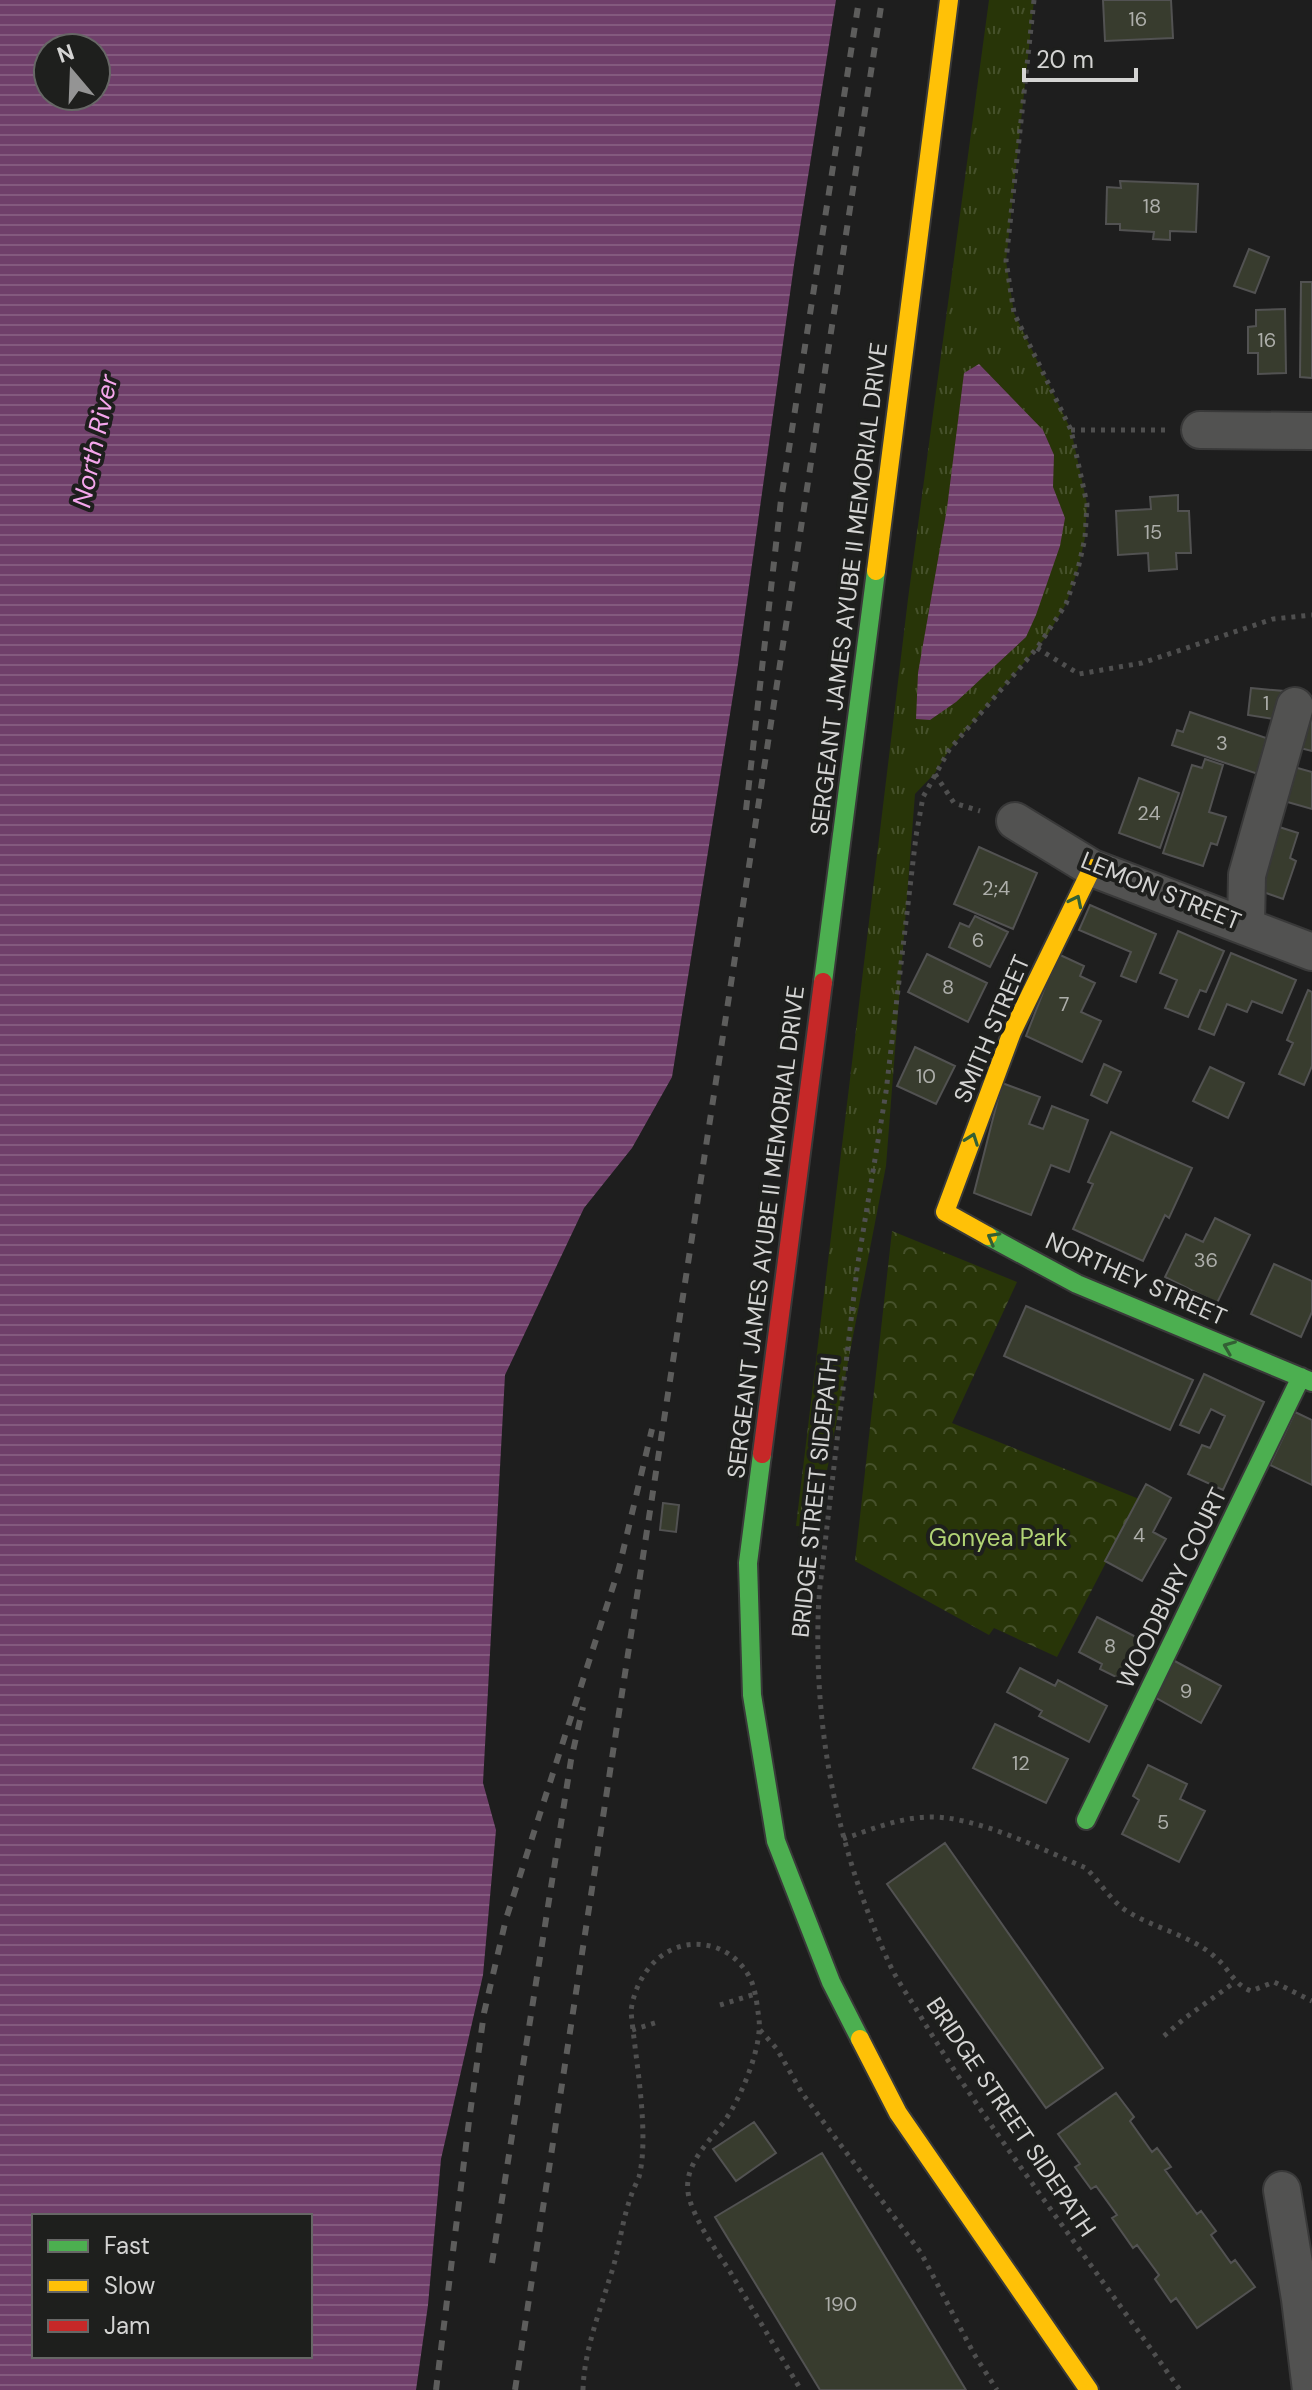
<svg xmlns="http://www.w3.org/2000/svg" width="1312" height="2390" viewBox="0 0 1312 2390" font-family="'DM Sans',sans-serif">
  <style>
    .grass { fill: url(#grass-tufts) }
    .forest { fill: url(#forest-crowns) }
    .water { fill: url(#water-rules); fill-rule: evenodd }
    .building { fill: #383c2e; stroke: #525252; stroke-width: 2 }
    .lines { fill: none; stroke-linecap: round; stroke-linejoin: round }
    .street-casing { stroke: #393939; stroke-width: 40 }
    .fast-casing { stroke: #393939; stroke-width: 22 }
    .slow-casing { stroke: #393939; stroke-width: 22 }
    .jam-casing { stroke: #393939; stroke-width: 22 }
    .path { stroke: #4f4f4f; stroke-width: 5; stroke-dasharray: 4 6; stroke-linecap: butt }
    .street { stroke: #525251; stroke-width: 36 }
    .fast { stroke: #4caf50; stroke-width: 18 }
    .slow { stroke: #ffc107; stroke-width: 18 }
    .jam { stroke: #c62828; stroke-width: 18 }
    .rail { stroke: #5d5d5c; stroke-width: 6; stroke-dasharray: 10 10; stroke-linecap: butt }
    .oneway { stroke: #336034 }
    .labels { text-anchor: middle; stroke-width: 8; stroke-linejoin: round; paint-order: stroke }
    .number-label { font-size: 20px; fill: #adaeaa }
    .street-label { font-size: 24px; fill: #d4d4d3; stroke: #1e1f1d }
    .park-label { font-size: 24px; fill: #b1d374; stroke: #1e1f1d }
    .water-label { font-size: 26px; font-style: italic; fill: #f5a6ec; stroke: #1e1f1d }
  </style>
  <defs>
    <pattern id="grass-tufts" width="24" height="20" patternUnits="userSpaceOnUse" patternTransform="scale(2)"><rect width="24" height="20" fill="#283508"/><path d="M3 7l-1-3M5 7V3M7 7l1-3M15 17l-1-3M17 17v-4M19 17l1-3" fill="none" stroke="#46512b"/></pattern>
    <pattern id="forest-crowns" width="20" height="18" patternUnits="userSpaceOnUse" patternTransform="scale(2)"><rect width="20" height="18" fill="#283508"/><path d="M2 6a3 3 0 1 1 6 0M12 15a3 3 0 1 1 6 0" fill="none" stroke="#46512b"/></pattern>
    <pattern id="water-rules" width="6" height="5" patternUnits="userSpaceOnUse" patternTransform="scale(2)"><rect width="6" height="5" fill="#6f3f6a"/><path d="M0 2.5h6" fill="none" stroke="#835a7e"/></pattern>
  </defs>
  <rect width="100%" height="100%" fill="#1e1e1e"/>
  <!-- grass -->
  <path class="grass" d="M 989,0 L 1034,0 L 1006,261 L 1014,313 L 1071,430 L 1087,504 L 1085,538 L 1078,569 L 1066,604 L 1047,636 L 949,750 L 935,773 L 915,794 L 886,1166 L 816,1527 L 796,1526 L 908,599 Z"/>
  <!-- forest -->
  <path class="forest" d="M 892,1231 L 1017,1282 L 952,1423 L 1139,1499 L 1057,1657 L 994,1628 L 989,1635 L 855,1561 Z"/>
  <!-- water -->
  <path class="water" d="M 0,0 L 836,0 L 794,265 L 738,664 L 672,1077 L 632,1148 L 584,1208 L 505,1375 L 483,1783 L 496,1830 L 483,1975 L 441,2159 L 428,2305 L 416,2390 L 0,2390 ZM 96,48 L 96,96 L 48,96 L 48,48 ZM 310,2216 L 310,2356 L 34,2356 L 34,2216 Z
    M 979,364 L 1043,430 L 1054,455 L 1053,487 L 1065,518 L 1060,546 L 1036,615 L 1026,637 L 956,702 L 930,720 L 916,719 L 918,673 L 947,508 L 964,373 Z"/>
  <!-- building -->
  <path class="building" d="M 1103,0 L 1171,0 L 1173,38 L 1105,41 Z
    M 1120,181 L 1198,184 L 1196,232 L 1170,231 L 1170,240 L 1153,239 L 1154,232 L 1120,230 L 1120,224 L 1106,224 L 1107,187 L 1121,188 Z
    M 1249,249 L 1269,257 L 1255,293 L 1234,286 Z
    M 1301,282 L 1312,282 L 1312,378 L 1300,377 Z
    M 1285,309 L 1286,373 L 1258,374 L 1258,353 L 1248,353 L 1248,327 L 1256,326 L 1256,310 Z
    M 1178,495 L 1178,511 L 1189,511 L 1191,553 L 1176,553 L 1177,569 L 1149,571 L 1148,553 L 1118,555 L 1116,511 L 1151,509 L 1150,497 Z
    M 1251,688 L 1284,691 L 1280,720 L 1248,715 Z
    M 1190,712 L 1272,740 L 1261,775 L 1172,745 L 1177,730 L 1183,732 Z
    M 1308,716 L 1312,717 L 1312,751 L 1300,748 Z
    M 1205,759 L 1223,765 L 1209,812 L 1226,817 L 1217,845 L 1211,843 L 1203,866 L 1163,853 L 1192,765 L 1202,768 Z
    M 1294,767 L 1312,772 L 1312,809 L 1284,801 Z
    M 1139,778 L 1179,793 L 1160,848 L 1119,833 Z
    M 1276,826 L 1298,833 L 1290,858 L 1296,861 L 1283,899 L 1255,889 Z
    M 979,847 L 1037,873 L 1013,929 L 954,904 Z
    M 1090,905 L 1156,934 L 1136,982 L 1121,976 L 1131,952 L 1079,930 Z
    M 975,916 L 1008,932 L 990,967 L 949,947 L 960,923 L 969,927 Z
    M 1178,931 L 1224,951 L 1206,992 L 1200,990 L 1188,1017 L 1165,1008 L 1177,980 L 1160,973 Z
    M 1231,953 L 1296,980 L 1282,1013 L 1252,1001 L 1247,1012 L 1227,1004 L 1214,1035 L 1199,1029 Z
    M 927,954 L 987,983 L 968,1022 L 908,992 Z
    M 1058,954 L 1084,966 L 1080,976 L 1095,983 L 1081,1012 L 1101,1021 L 1082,1062 L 1026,1036 Z
    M 1308,990 L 1312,992 L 1312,1066 L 1304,1085 L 1279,1074 L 1293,1043 L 1287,1040 Z
    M 915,1047 L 955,1066 L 936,1104 L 897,1086 Z
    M 1104,1064 L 1121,1072 L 1107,1103 L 1091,1095 Z
    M 1210,1067 L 1244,1083 L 1228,1118 L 1193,1101 Z
    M 1002,1083 L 1040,1097 L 1029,1124 L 1043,1129 L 1052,1106 L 1088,1120 L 1069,1172 L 1051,1165 L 1031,1215 L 974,1193 Z
    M 1111,1132 L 1192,1168 L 1169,1218 L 1165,1215 L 1143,1261 L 1073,1229 L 1093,1184 L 1088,1182 Z
    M 1215,1218 L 1250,1235 L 1217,1303 L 1165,1277 L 1186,1234 L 1203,1242 Z
    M 1274,1264 L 1312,1281 L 1312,1312 L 1301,1337 L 1251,1314 Z
    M 1026,1306 L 1193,1380 L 1170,1430 L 1004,1356 Z
    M 1204,1374 L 1264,1402 L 1223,1490 L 1188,1474 L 1202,1445 L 1210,1448 L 1225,1416 L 1211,1409 L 1199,1433 L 1180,1425 Z
    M 1295,1412 L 1312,1420 L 1312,1485 L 1270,1465 Z
    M 1146,1484 L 1171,1498 L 1153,1532 L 1166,1539 L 1142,1581 L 1105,1561 Z
    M 663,1503 L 679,1505 L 676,1532 L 660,1530 Z
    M 1097,1617 L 1140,1639 L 1120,1679 L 1100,1669 L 1102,1664 L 1079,1652 Z
    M 1171,1659 L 1221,1686 L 1201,1723 L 1151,1695 Z
    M 1020,1668 L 1055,1686 L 1058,1680 L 1107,1706 L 1089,1742 L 1039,1716 L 1042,1711 L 1007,1692 Z
    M 995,1724 L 1068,1759 L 1046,1803 L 973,1768 Z
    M 1148,1765 L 1187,1784 L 1180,1799 L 1205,1811 L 1179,1862 L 1122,1834 L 1139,1800 L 1133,1796 Z
    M 945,1843 L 1103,2068 L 1046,2108 L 887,1884 Z
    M 1116,2093 L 1134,2117 L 1130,2121 L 1152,2152 L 1157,2148 L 1171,2167 L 1165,2170 L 1197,2214 L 1201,2211 L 1216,2231 L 1211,2235 L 1231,2263 L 1235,2260 L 1255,2287 L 1197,2328 L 1176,2298 L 1171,2302 L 1155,2279 L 1159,2275 L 1137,2245 L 1133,2248 L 1112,2218 L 1117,2215 L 1096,2186 L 1091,2189 L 1075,2167 L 1080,2164 L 1058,2134 Z
    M 754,2122 L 776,2153 L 736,2181 L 713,2149 Z
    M 822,2153 L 966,2390 L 820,2390 L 715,2217 Z"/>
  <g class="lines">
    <defs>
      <path id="street" d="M 1200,430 L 1312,431
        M 1015,821 L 1092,868 L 1312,952
        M 1246,925 L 1247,875 L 1295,706
        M 1282,2190 L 1300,2299 L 1311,2390"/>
      <path id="fast" d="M 823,982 L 876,571
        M 988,1236 L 1077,1284 L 1312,1382
        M 762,1454 L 748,1563 L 752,1695 L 776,1841 L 831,1982 L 860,2039
        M 1086,1820 L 1301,1377"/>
      <path id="slow" d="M 876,571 L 949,0
        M 988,1236 L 945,1212 L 1012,1032 L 1092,868
        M 860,2039 L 898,2113 L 1089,2390"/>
      <path id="jam" d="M 762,1454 L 823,982"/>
    </defs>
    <!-- street casing -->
    <use href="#street" class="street-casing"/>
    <!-- fast casing -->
    <use href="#fast" class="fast-casing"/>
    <!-- slow casing -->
    <use href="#slow" class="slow-casing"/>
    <!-- jam casing -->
    <use href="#jam" class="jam-casing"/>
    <!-- path -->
    <path class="path" d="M 1034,0 L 1006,261 L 1014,313 L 1071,430 L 1087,504 L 1085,538 L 1078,569 L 1066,604 L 1037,648 L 949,750 L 923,797 L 916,836 L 886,1092 L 857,1269 L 819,1595 C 812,1725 836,1847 890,1965 C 898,1982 909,1997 918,2012 C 940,2049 963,2084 987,2119 C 1050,2210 1116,2299 1180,2390
      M 1071,430 L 1166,430
      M 1037,648 L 1079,674 L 1142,663 L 1273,619 L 1312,615
      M 935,774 L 954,803 L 980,811
      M 843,1839 C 870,1830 898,1818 927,1817 C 975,1815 1043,1850 1086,1868 C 1101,1883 1112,1903 1130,1913 C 1157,1929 1192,1936 1215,1957 C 1229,1968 1233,1984 1251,1991 L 1274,1982 L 1312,2001
      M 720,2005 L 755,1994
      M 632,2030 L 658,2022
      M 760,2030 L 777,2049 L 802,2093 L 921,2253 L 974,2354 L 997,2390
      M 1164,2036 L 1185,2018 L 1235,1982
      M 583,2390 C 584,2351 599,2314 610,2277 C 619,2252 621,2225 630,2199 C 632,2192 636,2184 639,2177 C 650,2134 635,2057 631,2011 C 636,1970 670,1934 714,1947 C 730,1952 742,1963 750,1978 C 756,1990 757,2006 759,2019 C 762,2045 744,2089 731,2111 C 714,2140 678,2164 690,2201 C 698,2225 715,2249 729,2270 C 753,2310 777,2350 801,2390"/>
    <!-- street -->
    <use href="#street" class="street"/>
    <!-- fast -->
    <use href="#fast" class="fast"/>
    <!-- slow -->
    <use href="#slow" class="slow"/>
    <!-- jam -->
    <use href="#jam" class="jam"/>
    <!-- rail -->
    <path class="rail" d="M 746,810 L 781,500 L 859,0
      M 492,2263 L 571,1760 L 583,1707
      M 436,2390 L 469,2121 L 484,2013 L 506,1919 L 619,1568 L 652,1429
      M 515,2390 L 882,0"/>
  </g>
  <!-- one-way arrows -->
  <defs><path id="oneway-chevron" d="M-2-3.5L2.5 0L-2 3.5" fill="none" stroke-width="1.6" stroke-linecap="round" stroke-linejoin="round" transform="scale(2)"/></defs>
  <g class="oneway">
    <use href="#oneway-chevron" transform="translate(1076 901) rotate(-64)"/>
    <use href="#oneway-chevron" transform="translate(972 1139) rotate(-70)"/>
    <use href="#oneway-chevron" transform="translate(993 1238) rotate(-151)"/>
    <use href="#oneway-chevron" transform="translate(1229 1347) rotate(-158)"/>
  </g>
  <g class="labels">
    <!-- number labels -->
    <g class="number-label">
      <text x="1138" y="26">16</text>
      <text x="1152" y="213">18</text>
      <text x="1267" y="347">16</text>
      <text x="1153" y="539">15</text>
      <text x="1266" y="710">1</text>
      <text x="1222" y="750">3</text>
      <text x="1149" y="820">24</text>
      <text x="996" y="895">2;4</text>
      <text x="978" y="947">6</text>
      <text x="948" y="994">8</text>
      <text x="1064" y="1011">7</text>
      <text x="926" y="1083">10</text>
      <text x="1206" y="1267">36</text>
      <text x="1139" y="1542">4</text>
      <text x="1110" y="1653">8</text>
      <text x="1186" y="1698">9</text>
      <text x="1021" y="1770">12</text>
      <text x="1163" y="1829">5</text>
      <text x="841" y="2311">190</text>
    </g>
    <!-- street labels -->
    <g class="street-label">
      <text transform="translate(849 589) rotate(-83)" y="8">SERGEANT JAMES AYUBE II MEMORIAL DRIVE</text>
      <text transform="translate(1161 891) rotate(22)" y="8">LEMON STREET</text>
      <text transform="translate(992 1029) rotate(-67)" y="8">SMITH STREET</text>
      <text transform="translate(766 1232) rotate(-83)" y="8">SERGEANT JAMES AYUBE II MEMORIAL DRIVE</text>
      <text transform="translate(1136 1279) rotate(24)" y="8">NORTHEY STREET</text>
      <text transform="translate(815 1497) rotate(-84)" y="8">BRIDGE STREET SIDEPATH</text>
      <text transform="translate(1172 1588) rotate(-64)" y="8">WOODBURY COURT</text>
      <text transform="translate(1011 2117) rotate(56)" y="8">BRIDGE STREET SIDEPATH</text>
    </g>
    <!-- park labels -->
    <g class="park-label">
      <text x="998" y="1546">Gonyea Park</text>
    </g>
    <!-- water labels -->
    <g class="water-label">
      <text transform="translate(95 441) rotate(-78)" y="9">North River</text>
    </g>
  </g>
  <!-- legend -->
  <rect x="32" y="2214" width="280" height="144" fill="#1e1f1d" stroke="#676766" stroke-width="2"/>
  <rect x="48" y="2240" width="40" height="12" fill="#4caf50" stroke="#676766" stroke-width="2"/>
  <text x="104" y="2254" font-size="24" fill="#d4d4d3">Fast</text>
  <rect x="48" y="2280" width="40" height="12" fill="#ffc107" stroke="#676766" stroke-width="2"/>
  <text x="104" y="2294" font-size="24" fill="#d4d4d3">Slow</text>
  <rect x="48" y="2320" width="40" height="12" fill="#c62828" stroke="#676766" stroke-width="2"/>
  <text x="104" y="2334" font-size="24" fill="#d4d4d3">Jam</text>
  <!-- north arrow -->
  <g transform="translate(72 72) rotate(341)"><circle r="38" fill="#1e1f1d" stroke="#676766" stroke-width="2"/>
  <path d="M0-6L14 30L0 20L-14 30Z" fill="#949494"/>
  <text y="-12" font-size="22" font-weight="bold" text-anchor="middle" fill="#d4d4d3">N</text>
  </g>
  <!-- scale -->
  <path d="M1024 68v12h112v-12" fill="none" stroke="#d4d4d3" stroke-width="4"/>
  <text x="1036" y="68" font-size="24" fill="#d4d4d3" stroke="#1e1f1d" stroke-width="6" paint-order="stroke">20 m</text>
</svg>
